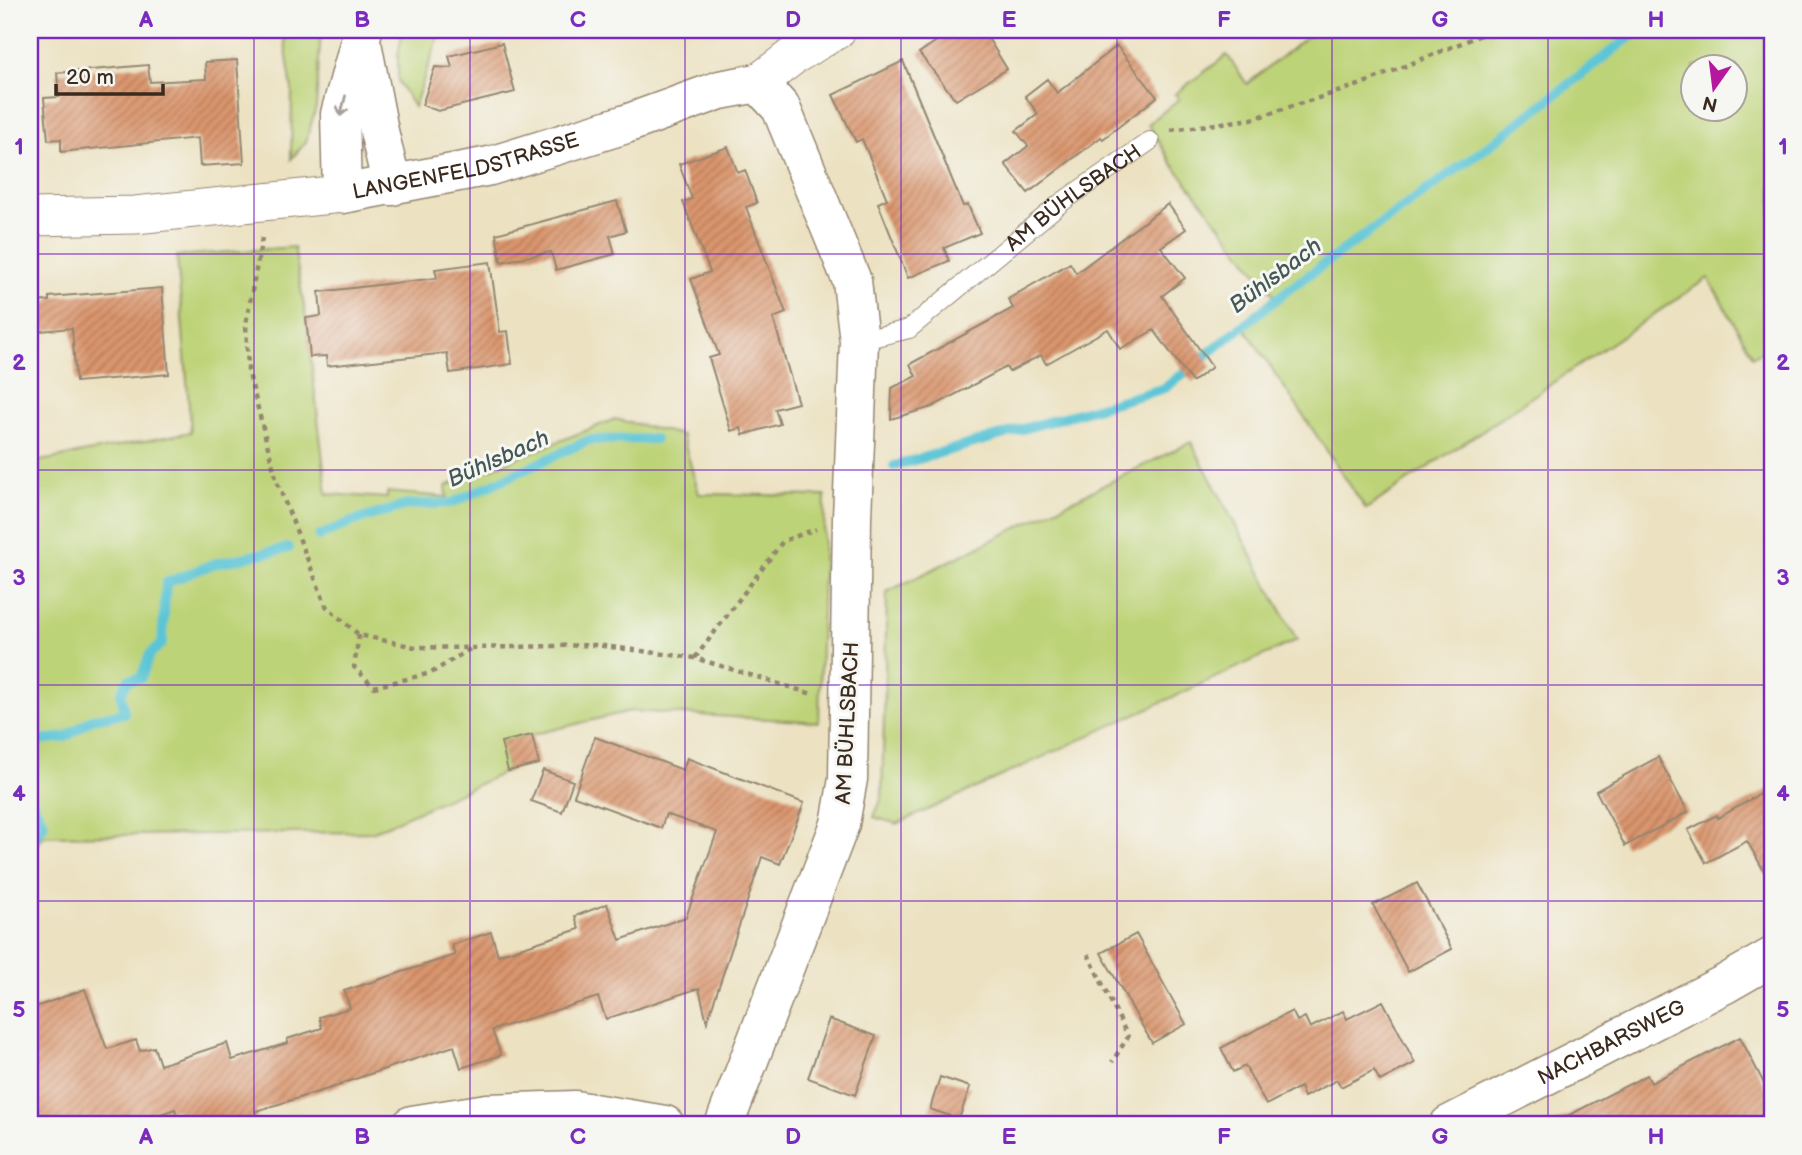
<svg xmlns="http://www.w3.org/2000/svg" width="1802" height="1155" viewBox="0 0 1802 1155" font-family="'Balsamiq Sans',sans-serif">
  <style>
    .green { fill: #bdd377; stroke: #7c7e4a; stroke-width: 2; fill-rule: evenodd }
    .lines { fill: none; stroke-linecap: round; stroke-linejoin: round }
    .stream { stroke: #5bc5d5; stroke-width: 10 }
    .building { fill: url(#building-hatch) }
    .service-casing { stroke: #948670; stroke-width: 20 }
    .minor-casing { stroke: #948670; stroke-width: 39 }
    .tertiary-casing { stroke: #948670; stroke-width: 41 }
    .path { stroke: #948670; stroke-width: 4.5; stroke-dasharray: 5 5; stroke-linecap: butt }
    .service { stroke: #fff; stroke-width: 18 }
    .minor { stroke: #fff; stroke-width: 37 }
    .tertiary { stroke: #fff; stroke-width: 38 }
    .oneway { stroke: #a79f9a }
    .grid { fill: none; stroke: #7b2cbf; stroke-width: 2; stroke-opacity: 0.55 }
    .labels { text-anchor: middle; stroke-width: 6; stroke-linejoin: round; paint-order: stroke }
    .street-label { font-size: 21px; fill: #3b2a1e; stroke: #f6f6f2 }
    .water-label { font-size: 23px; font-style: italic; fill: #455855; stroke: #f6f6f2 }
    .neatline { fill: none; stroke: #7b2cbf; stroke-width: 2.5 }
    .grid-label { font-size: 23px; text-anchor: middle; font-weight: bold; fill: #7b2cbf }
  </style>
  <defs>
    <pattern id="building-hatch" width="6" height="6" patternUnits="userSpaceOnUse" patternTransform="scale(1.75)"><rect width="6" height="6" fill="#da956d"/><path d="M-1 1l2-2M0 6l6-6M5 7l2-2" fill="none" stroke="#b27a59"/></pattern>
  </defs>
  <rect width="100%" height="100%" fill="#f6f6f2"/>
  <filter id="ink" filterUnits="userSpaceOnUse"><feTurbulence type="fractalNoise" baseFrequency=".0143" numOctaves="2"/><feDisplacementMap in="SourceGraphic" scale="14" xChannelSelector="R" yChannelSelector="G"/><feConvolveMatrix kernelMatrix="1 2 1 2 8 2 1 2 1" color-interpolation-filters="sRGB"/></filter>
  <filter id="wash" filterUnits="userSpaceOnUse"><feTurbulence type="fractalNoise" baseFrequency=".00686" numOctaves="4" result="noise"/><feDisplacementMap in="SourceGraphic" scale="28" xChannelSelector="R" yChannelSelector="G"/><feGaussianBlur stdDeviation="1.57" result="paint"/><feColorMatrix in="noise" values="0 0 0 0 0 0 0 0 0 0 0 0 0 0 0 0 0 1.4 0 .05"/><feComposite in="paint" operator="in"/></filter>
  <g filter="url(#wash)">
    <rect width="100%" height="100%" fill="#ece2c2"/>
    <!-- green -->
    <path class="green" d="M 283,30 L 321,30 L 316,107 L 306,142 L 291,159 L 292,89 Z
      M 403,30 L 441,30 L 414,107 L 398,81 L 398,55 Z
      M 1315,30 L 1772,30 L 1772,346 L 1753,356 L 1708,278 L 1366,509 L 1242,324 L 1274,295 L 1171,162 L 1148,124 L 1179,99 L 1175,94 L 1227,55 L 1247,84 ZM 1694,66 L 1736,66 L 1736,108 L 1694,108 Z
      M 294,247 L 306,318 L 327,494 L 387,498 L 387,492 L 447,497 L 446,486 L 615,419 L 682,435 L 699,494 L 825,496 L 819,722 L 630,711 L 502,742 L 508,771 L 372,832 L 44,836 L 30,854 L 30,463 L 191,432 L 177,256 Z
      M 1191,442 L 1297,640 L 897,824 L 874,817 L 882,797 L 887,592 Z"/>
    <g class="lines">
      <!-- stream -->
      <path class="stream" d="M 894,466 L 1165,388 L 1289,289 L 1486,148 L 1639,30
        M 319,536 L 351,522 L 407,505 L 452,503 L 589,440 L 655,439
        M 30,750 L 32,741 L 66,737 L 92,719 L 124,713 L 121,693 L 128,680 L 141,678 L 150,654 L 162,644 L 166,583 L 213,564 L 289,548
        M 30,797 L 44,824 L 30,846"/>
    </g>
    <g id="blocks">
      <!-- building -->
      <path class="building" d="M 953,30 L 983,30 L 1007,69 L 956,100 L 919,53 Z
        M 502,43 L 515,92 L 438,111 L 422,105 L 435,67 L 452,68 L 449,56 Z
        M 1117,46 L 1157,97 L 1103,139 L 1101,137 L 1028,193 L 1005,164 L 1028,146 L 1016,131 L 1038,114 L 1025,96 L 1047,79 L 1057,93 Z
        M 237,60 L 244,163 L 200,166 L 198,138 L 61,152 L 61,139 L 48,140 L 44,98 L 59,97 L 57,73 L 148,65 L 150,82 L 206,79 L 205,62 Z
        M 903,61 L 963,206 L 968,205 L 980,233 L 944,248 L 949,261 L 908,278 L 878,203 L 887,199 L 862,139 L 856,142 L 833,95 Z
        M 728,147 L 738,173 L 745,170 L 757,203 L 746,207 L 786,313 L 773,318 L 798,403 L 775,409 L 780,424 L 743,435 L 741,428 L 731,431 L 709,358 L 719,355 L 691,279 L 710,272 L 683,202 L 692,199 L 679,164 Z
        M 617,201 L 626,231 L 610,236 L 615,254 L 556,270 L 551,252 L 501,262 L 496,234 Z
        M 1168,204 L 1186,229 L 1161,247 L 1185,278 L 1162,296 L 1212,367 L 1192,382 L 1154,330 L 1120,349 L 1108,329 L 1046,364 L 1041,355 L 1009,372 L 1006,367 L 932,407 L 891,419 L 892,388 L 916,376 L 910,364 L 1013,308 L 1008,299 L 1070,263 L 1076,273 Z
        M 490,262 L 500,332 L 508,331 L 512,364 L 450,373 L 447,353 L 327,366 L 326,356 L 310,357 L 306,318 L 321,316 L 319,292 L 437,278 L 435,269 Z
        M 162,288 L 169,374 L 76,382 L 72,328 L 30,332 L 30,302 L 49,301 L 49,297 Z
        M 532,735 L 539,764 L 508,771 L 501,742 Z
        M 595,737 L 683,770 L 687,758 L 804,803 L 780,864 L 762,857 L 707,1022 L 699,988 L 606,1019 L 598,997 L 492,1030 L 501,1055 L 461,1068 L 454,1046 L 340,1084 L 341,1085 L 256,1111 L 258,1117 L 231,1125 L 180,1125 L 175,1109 L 129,1125 L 30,1125 L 30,1009 L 85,989 L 107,1049 L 136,1040 L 140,1051 L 154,1047 L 160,1065 L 227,1043 L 232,1060 L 288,1043 L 287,1039 L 322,1028 L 319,1017 L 350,1008 L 344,991 L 455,955 L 452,945 L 491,932 L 498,955 L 579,929 L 575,916 L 607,904 L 620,940 L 686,917 L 717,832 L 666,814 L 661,828 L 574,796 Z
        M 1658,757 L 1688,812 L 1625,846 L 1596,791 Z
        M 543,770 L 573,781 L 562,812 L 531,801 Z
        M 1772,787 L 1772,885 L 1747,841 L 1706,863 L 1688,830 L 1717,815 L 1718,818 Z
        M 1417,883 L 1452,949 L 1408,972 L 1373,905 Z
        M 1136,934 L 1186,1024 L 1152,1043 L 1101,953 Z
        M 1383,1001 L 1415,1063 L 1380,1081 L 1374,1070 L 1341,1087 L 1337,1080 L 1304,1097 L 1300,1087 L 1266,1105 L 1245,1066 L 1233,1072 L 1221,1048 L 1292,1011 L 1297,1021 L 1305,1017 L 1310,1028 L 1343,1011 L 1347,1019 Z
        M 829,1019 L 876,1036 L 855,1095 L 808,1078 Z
        M 1740,1037 L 1772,1099 L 1772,1112 L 1746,1125 L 1550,1125 L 1647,1075 L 1651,1083 Z
        M 940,1077 L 970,1087 L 959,1119 L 930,1109 Z"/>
    </g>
  </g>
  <g filter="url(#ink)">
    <use href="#blocks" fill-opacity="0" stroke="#948670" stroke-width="2"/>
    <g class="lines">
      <defs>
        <g id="service">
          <path id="s1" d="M 859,341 L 909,329 L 1062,202 L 1150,141"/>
        </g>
        <path id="minor" d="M 758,83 L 793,56 L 837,30
          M 30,217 L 135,215 L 342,194"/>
        <g id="tertiary">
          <path id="s2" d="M 363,30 L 340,114 L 342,194 L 490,166 L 626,124 L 720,90 L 758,83 L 781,108 L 852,281 L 859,341 L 852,518 L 848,779 L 840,824 L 724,1125"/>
          <path d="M 363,48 L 379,131 L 392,186"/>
          <path d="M 412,1125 L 487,1113 L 575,1110 L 665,1125"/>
          <path id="s3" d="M 1449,1125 L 1725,984 L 1772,957"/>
        </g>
      </defs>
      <!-- service casing -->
      <use href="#service" class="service-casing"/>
      <!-- minor casing -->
      <use href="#minor" class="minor-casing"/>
      <!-- tertiary casing -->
      <use href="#tertiary" class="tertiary-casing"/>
      <!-- path -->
      <path class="path" d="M 1171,130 L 1252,119 L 1359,85 L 1493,30
        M 262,238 L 246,323 L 248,370 L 277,482 L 326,606 L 359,635 L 415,647 L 471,648 L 596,645 L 695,658 L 812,694
        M 359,635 L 354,667 L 374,687 L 431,673 L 470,649
        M 695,658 L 783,541 L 816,529
        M 1088,954 L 1128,1037 L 1112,1062"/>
      <!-- service -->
      <use href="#service" class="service"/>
      <!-- minor -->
      <use href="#minor" class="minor"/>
      <!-- tertiary -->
      <use href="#tertiary" class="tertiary"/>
    </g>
    <!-- one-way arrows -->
    <defs><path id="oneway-shaft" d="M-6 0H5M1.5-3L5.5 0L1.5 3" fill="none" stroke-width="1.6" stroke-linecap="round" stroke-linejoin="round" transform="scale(1.75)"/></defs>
    <use class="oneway" href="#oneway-shaft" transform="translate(343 106) rotate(104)"/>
  </g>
  <!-- grid -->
  <path class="grid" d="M 254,30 L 254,1125M 470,30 L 470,1125M 685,30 L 685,1125M 901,30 L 901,1125M 1117,30 L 1117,1125M 1332,30 L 1332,1125M 1548,30 L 1548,1125M 30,254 L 1772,254M 30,470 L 1772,470M 30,685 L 1772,685M 30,901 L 1772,901"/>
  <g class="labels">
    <!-- street labels -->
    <g class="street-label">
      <text dy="7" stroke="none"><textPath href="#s2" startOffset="294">LANGENFELDSTRASSE</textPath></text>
      <text dy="7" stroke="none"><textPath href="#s1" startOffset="262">AM BÜHLSBACH</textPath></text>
      <text transform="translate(847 723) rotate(-87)" y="7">AM BÜHLSBACH</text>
      <text dy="7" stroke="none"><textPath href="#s3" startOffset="182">NACHBARSWEG</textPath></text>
    </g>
    <!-- water labels -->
    <g class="water-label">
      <text transform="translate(1275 275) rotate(-37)" y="8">Bühlsbach</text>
      <text transform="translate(498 458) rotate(-24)" y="8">Bühlsbach</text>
    </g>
  </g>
  <!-- margin -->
  <rect width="1802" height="1155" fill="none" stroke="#f6f6f2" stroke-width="77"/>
  <!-- north arrow -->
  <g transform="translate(1714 88) rotate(194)"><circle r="33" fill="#f6f6f2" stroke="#aba49d" stroke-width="2"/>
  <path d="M0-5L12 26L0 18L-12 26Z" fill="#b5179e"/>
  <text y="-10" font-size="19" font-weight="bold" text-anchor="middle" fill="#3b2a1e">N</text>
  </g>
  <!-- scale -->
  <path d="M56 84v10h107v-10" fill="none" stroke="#3b2a1e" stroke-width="3.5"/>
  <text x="66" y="84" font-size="21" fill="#3b2a1e" stroke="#f6f6f2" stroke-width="5" paint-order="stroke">20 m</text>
  <rect x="38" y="38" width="1726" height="1078" class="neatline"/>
  <g class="grid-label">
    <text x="146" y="27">A</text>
    <text x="362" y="27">B</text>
    <text x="578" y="27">C</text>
    <text x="793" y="27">D</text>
    <text x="1009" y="27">E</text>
    <text x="1224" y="27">F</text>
    <text x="1440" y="27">G</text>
    <text x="1656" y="27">H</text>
    <text x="19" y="154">1</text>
    <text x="1783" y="154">1</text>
    <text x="19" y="370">2</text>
    <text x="1783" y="370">2</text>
    <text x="19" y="585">3</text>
    <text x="1783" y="585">3</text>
    <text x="19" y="801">4</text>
    <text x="1783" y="801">4</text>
    <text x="19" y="1017">5</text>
    <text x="1783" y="1017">5</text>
    <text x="146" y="1144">A</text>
    <text x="362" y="1144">B</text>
    <text x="578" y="1144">C</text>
    <text x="793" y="1144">D</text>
    <text x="1009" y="1144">E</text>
    <text x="1224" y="1144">F</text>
    <text x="1440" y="1144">G</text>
    <text x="1656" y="1144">H</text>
  </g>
</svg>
